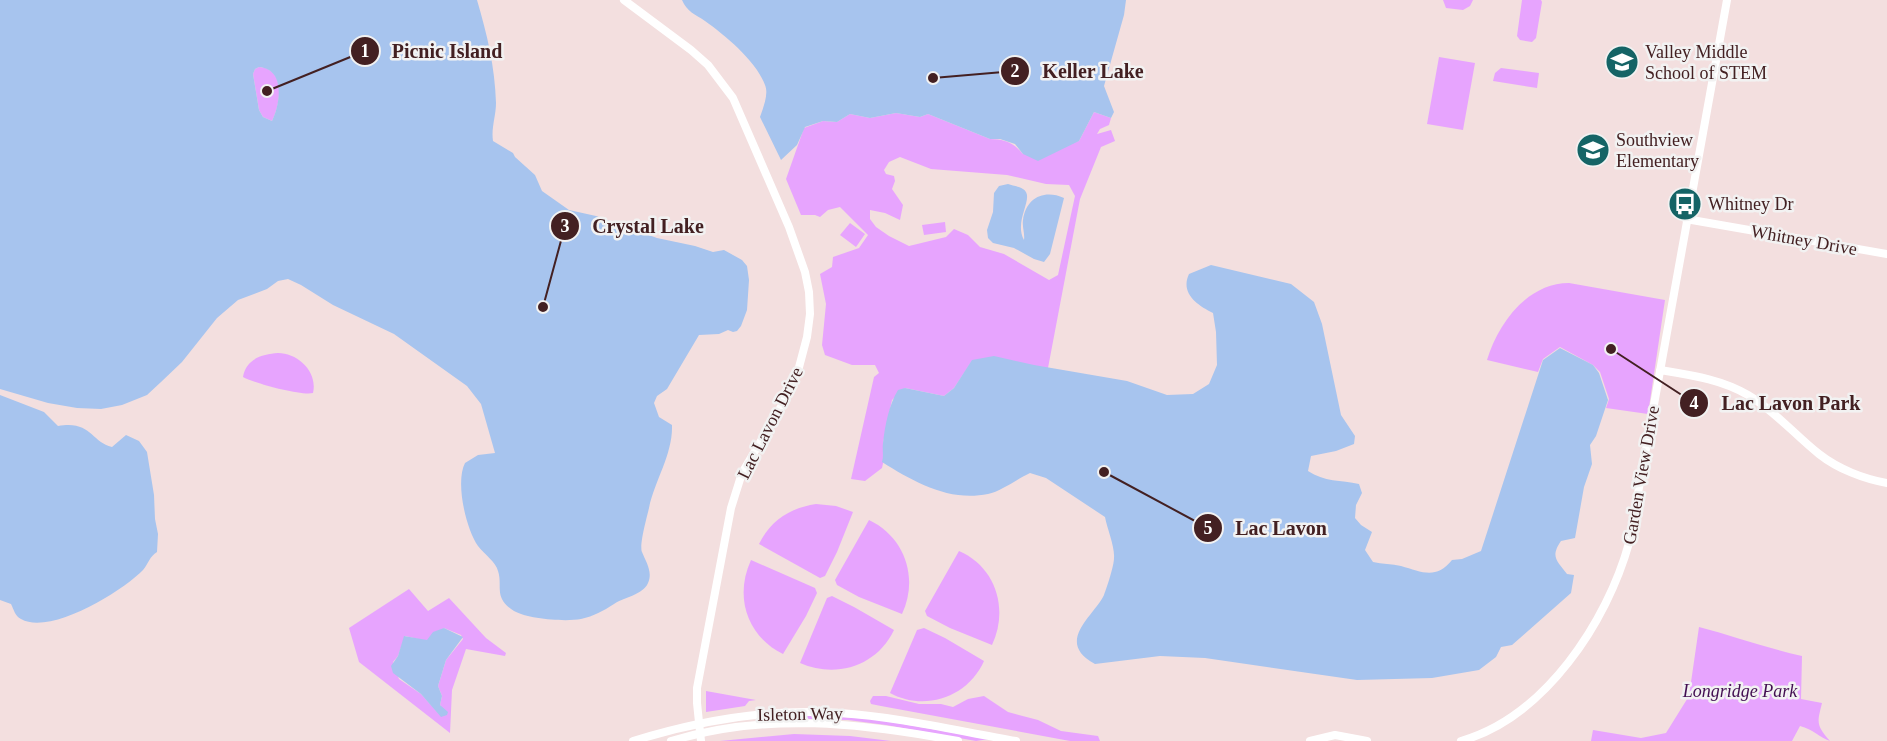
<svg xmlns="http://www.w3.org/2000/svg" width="1887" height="741" viewBox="0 0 1887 741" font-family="Georgia,serif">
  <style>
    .green { fill: #e7a4fe; fill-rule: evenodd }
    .water { fill: #a7c4ee; fill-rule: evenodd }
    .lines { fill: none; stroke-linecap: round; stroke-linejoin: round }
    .tertiary { stroke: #fff; stroke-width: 8 }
    .secondary { stroke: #fff; stroke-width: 8 }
    .labels { text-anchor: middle; stroke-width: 5; stroke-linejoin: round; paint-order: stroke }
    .poi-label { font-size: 18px; fill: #432022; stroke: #f2f2f2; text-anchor: start }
    .street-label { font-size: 18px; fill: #432022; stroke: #f2f2f2 }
    .park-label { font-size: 18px; font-style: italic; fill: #430f52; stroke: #f2f2f2 }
    .leader { fill: none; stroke: #432022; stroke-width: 2 }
    .callout-dot { fill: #432022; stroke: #f2f2f2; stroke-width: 2 }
    .mark-label { font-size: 18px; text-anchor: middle; font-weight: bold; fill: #fff }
    .callout-label { font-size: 20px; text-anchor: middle; font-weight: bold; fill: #432022; stroke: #f2f2f2; stroke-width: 5; stroke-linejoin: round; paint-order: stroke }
  </style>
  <rect width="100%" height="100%" fill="#f3dfdf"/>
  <!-- green -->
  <path class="green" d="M 1443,0 L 1473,0 L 1470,6 L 1463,10 L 1446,8 Z
    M 1522,0 L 1541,0 L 1542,2 L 1536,38 L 1532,42 L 1520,40 L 1517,36 Z
    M 1439,57 L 1475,63 L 1463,130 L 1427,124 Z
    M 259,67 C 287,69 280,105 272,121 L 263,117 L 259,110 L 253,74 L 255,69 Z
    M 1501,68 L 1539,73 L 1537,88 L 1493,81 L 1495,73 Z
    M 1094,112 L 1111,118 L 1109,125 L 1100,129 L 1097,134 L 1111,130 L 1115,141 L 1101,147 L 1080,199 L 1048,368 L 972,361 L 954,388 L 944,396 L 905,388 L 892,400 L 883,443 L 884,459 L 882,468 L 865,481 L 851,479 L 874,377 L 879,373 L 875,365 L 852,365 L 825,355 L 822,345 L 826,304 L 820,274 L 832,267 L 833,257 L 859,248 L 868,235 L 840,207 L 828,210 L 820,217 L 815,215 L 801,215 L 786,179 L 804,128 L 823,121 L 837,122 L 850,114 L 870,118 L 896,113 L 920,117 L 928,114 L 990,139 C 1005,139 1014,143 1023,154 L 1079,141 ZM 900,157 L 931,169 L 1007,175 L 1046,184 L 1069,185 L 1075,196 L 1058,275 L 1049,280 L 1004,254 L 980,247 L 968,235 L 954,229 L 946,237 L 909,246 L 889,236 L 876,227 L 870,219 L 870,210 L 885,213 L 900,220 L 903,205 L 892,189 L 895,181 L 894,176 L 886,174 L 884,170 L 889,162 Z
    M 945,222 L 946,232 L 924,235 L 922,225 Z
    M 850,223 L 865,234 L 856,247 L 840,235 Z
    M 1569,283 L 1665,300 L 1648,414 L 1606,408 L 1609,399 L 1600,372 L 1593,365 L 1560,347 L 1543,359 L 1538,372 L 1487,360 C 1498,324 1527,283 1569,283 Z
    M 278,353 C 298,353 318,372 313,393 C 301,396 254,383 243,377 C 246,359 262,354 278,353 Z
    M 816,504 L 836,506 L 853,512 L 837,552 L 825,576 L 820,578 L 759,544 C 771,520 790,508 816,504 Z
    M 869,520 C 905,537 919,578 902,614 L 859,597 L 837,585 L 835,580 Z
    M 959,551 C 996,567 1009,609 992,645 L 950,628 L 927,616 L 925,611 Z
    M 751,560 L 815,588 L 817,593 L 806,616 L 783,654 C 747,636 734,597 751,560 Z
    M 409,589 L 428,611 L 449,598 L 486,638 L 506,653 L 505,656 L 466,649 L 452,690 L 450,733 L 359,662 L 349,628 ZM 444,628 L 461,635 L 463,639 L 446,660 L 438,686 L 442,696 L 440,705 L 443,709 L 439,714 L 421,694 L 399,679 L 393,662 L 398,656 L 405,636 L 427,641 Z
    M 832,596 L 854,607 L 894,630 C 877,666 836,679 800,663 L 827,598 Z
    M 1699,627 C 1733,636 1767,648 1802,656 L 1801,699 L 1822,703 C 1817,723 1816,725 1830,741 C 1820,738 1813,729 1800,726 L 1792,741 L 1591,741 L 1593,730 L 1641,738 L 1666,733 L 1689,696 Z
    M 924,628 L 945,638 L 984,661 C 968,697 925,712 890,693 L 917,630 Z
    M 706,691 L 756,700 L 749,701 L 745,706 L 706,712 Z
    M 873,696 L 886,696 L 919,704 L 941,704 L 953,707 L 968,699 L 984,696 L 1008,712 L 1038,720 L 1061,731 L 1098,736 L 1100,741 L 1070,741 L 881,706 L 871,704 L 870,701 Z
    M 806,715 L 874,719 L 989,739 L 976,741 L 886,725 L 848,720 L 806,719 Z
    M 794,734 L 850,736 L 891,741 L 720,741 Z"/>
  <!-- water -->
  <path class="water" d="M 0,0 L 477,0 C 487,34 495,67 496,103 C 496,116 491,128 493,141 L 513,153 L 515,157 L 535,175 L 542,191 L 569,210 L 596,216 L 657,238 L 695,246 L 713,252 L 724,250 L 742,260 L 747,266 L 749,280 L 747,310 L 741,326 L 737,331 L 733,332 L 728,330 L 719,334 L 699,335 L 667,389 L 657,396 L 654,403 L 659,417 L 672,425 C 673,454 655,480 649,508 C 647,517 639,545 642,552 C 646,562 653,572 648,583 C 643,595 624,597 614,604 C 603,611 594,616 581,619 C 565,622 528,619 514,611 C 493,598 503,586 498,571 C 496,562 484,554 478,546 C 466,529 455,482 465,463 L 478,455 L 495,453 L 481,404 L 467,386 L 394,334 L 333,305 L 301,285 L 288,279 L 278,281 L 267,289 L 238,300 L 217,318 L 182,362 L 161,382 L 147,395 L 122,405 L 101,409 L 77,408 L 48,403 L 0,389 ZM 259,67 C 286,69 280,105 272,121 L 263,117 L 259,110 L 253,74 L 255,69 Z
    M 682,0 L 1126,0 L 1124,15 L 1104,86 L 1114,112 L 1111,118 L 1094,112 L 1079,141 L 1038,161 L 1023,154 L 1015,144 L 1000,139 L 990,139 L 928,114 L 920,117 L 896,113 L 870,118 L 850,114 L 837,122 L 823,121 L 805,127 L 797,145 L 781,160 L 760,117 C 763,108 769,94 765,85 C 757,62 725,35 705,21 C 695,14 687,12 682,0 Z
    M 1008,184 C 1013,186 1018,186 1023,189 C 1036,197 1013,220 1024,240 C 1025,234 1022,227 1023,220 C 1026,198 1044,189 1064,198 L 1050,254 L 1044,262 L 1034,259 L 1014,248 L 993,243 L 988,238 L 987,230 L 993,212 L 994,193 L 999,186 Z
    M 1211,265 L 1291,284 L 1314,302 L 1322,324 L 1341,415 L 1355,436 L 1354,444 L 1336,451 L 1311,456 L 1308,471 C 1324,482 1341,480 1359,484 L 1362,493 L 1356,505 L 1355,518 L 1361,525 L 1372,532 L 1365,550 L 1373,562 C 1382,564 1392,564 1401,566 C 1422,572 1436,580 1452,560 L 1462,559 L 1481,551 L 1543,360 L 1560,348 L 1593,365 L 1599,373 L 1608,400 L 1596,436 L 1590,445 L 1592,464 L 1584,487 L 1575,538 L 1561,541 C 1550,557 1557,561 1567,574 L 1574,575 L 1571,593 L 1512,645 L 1501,647 L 1496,657 L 1479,670 L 1432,678 L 1357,680 L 1205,658 L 1160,656 L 1095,664 C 1054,642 1094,616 1104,595 C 1107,587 1114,566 1114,558 C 1115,547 1107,528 1105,517 L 1046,478 L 1030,473 C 1017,479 1002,491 988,494 C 949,502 914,482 882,462 C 884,456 882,450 883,443 C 885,425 889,405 898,390 L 905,388 L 944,396 L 954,388 L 972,360 L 994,356 L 1034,365 L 1127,381 L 1167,395 L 1193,394 L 1209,384 L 1217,365 L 1216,332 L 1213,313 C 1197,305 1180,293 1189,274 Z
    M 0,395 L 44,412 L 58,426 C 91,420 91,442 112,447 L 126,435 L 139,441 L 147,452 L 154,495 L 155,519 L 158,534 L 157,552 C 150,556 148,564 143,570 C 123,591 50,636 21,619 C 15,616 14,610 11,604 L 0,600 Z
    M 444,628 L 463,637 L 446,660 L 438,686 L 442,696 L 440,705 L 448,712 L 447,715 L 441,717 L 421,694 L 393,673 L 391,666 L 398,656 L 404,636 L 427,640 L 433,632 Z"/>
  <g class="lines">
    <!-- tertiary -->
    <path class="tertiary" d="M 624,0 L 691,50 L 708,65 L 733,98 L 789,227 L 805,272 L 809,292 L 810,314 L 807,337 L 798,371 L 782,405 L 742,473 L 731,508 L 697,688 L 697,703 L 701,741
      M 1686,219 L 1887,254
      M 1660,370 C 1690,375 1721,379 1748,395 C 1775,411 1795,435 1819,454 C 1838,469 1864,479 1887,483
      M 1310,741 L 1335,735 L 1367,741
      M 1461,741 C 1545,717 1607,622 1629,543 L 1727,0"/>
    <!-- secondary -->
    <path class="secondary" d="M 633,741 C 701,720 769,708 840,713 C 899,717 958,731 1016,741
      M 671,741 C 768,712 861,723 958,741"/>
  </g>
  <!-- icons -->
  <defs>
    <symbol id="school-disc" viewBox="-11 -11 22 22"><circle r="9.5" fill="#156466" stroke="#f2f2f2"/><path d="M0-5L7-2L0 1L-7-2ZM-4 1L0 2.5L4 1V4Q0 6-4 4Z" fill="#fff"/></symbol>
    <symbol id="bus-disc" viewBox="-11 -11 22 22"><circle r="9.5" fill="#156466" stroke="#f2f2f2"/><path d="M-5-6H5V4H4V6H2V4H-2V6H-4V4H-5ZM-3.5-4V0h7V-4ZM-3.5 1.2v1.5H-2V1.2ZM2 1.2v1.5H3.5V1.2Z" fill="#fff"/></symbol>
  </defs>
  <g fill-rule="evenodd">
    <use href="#school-disc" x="1603" y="43" width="38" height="38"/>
    <use href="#school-disc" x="1574" y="131" width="38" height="38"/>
    <use href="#bus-disc" x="1666" y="185" width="38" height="38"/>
  </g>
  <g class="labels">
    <!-- poi labels -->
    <g class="poi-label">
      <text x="1645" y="58">Valley Middle<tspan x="1645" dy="21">School of STEM</tspan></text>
      <text x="1616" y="146">Southview<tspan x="1616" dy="21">Elementary</tspan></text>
      <text x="1708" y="210">Whitney Dr</text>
    </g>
    <!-- street labels -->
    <g class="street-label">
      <text transform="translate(1804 240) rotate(10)" y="6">Whitney Drive</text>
      <text transform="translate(770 423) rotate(-63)" y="6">Lac Lavon Drive</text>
      <text transform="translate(1641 475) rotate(-80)" y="6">Garden View Drive</text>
      <text transform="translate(800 714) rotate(-1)" y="6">Isleton Way</text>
    </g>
    <!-- park labels -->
    <g class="park-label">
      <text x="1740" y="697">Longridge Park</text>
    </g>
  </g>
  <!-- callouts -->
  <path class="leader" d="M267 91L365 51M933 78L1015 71M543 307L565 226M1611 349L1694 403M1104 472L1208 528"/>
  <g class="callout-dot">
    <circle cx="267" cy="91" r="6"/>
    <circle cx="933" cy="78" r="6"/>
    <circle cx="543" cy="307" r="6"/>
    <circle cx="1611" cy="349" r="6"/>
    <circle cx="1104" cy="472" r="6"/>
    <circle cx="365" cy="51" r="15"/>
    <circle cx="1015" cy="71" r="15"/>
    <circle cx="565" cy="226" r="15"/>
    <circle cx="1694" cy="403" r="15"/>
    <circle cx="1208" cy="528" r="15"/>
  </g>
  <g class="mark-label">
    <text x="365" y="57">1</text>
    <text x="1015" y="77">2</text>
    <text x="565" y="232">3</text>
    <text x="1694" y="409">4</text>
    <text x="1208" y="534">5</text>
  </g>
  <g class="callout-label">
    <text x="447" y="58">Picnic Island</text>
    <text x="1093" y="78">Keller Lake</text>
    <text x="648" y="233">Crystal Lake</text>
    <text x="1791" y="410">Lac Lavon Park</text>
    <text x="1281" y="535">Lac Lavon</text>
  </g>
</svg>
